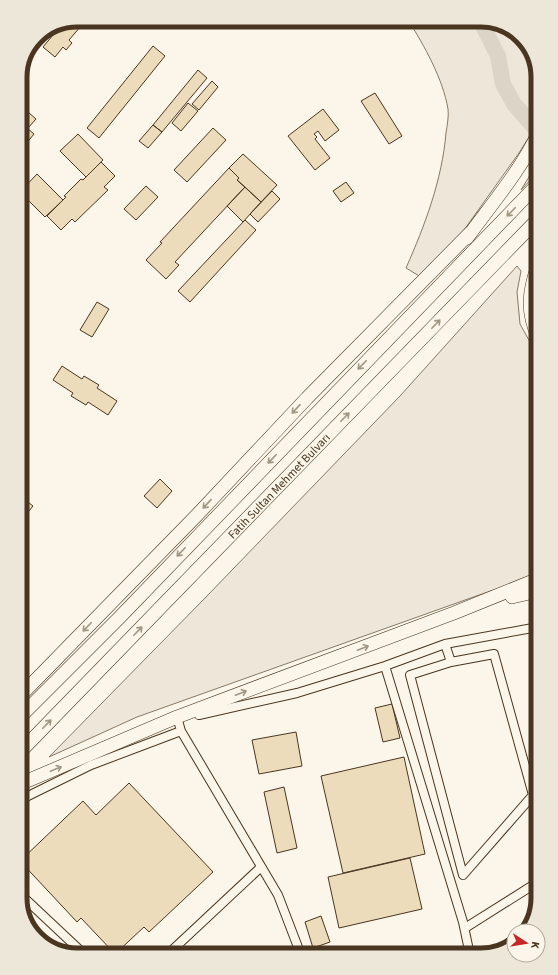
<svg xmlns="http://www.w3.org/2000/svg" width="558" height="975" viewBox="0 0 558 975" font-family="'Source Sans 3',sans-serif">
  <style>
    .green { fill: #ede6d9; stroke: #887966 }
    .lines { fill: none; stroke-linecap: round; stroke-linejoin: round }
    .river { stroke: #dcd4c6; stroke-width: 16 }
    .building { fill: #ecdcbc; stroke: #4a3520 }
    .minor-casing { stroke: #4a3520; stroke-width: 10 }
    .trunk-casing { stroke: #4a3520; stroke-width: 14 }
    .minor { stroke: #fbf6e9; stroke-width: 8 }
    .trunk { stroke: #fbf6e9; stroke-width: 13 }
    .oneway { stroke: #a29684 }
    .labels { text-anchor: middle; stroke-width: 3; stroke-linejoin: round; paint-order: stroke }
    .street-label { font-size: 12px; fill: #4a3520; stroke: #fbf6e9 }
    .rim { fill: none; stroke: #4a3520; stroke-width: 5 }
  </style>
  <rect width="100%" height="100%" fill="#fbf6e9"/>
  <!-- green -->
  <path class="green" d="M 408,20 L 485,20 L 513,30 L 532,52 L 538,77 L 538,114 L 532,132 L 519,153 L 464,230 L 421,277 L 406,268 C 425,225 442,180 446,133 C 447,126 449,116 448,109 C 443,79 424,45 408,20 Z
    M 538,162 L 538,172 L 521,190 Z
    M 517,266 L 521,271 L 517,292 L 520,324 L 530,342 L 538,352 L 538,574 L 137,717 L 49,757 L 206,597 L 400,396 Z"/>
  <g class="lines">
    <!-- river -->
    <path class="river" d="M 480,20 L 498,56 L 503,84 L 514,104 L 534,127"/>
  </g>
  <!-- building -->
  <path class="building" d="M 75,21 L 81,26 L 69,40 L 72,43 L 66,50 L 63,47 L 55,57 L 43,47 L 53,35 L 49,32 Z
    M 153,46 L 165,56 L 99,138 L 87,128 Z
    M 198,70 L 207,78 L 162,132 L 153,125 Z
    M 212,81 L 218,87 L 199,110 L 192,104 Z
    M 375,93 L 402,136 L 389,144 L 361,101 Z
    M 188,103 L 198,111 L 181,131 L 172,123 Z
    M 323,109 L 339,130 L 325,141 L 318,131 L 314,134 L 317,137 L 315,139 L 330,158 L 315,170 L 288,136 Z
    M 28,112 L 36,119 L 28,128 L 20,122 Z
    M 153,125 L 162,132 L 148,148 L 139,141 Z
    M 27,128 L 34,134 L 20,151 L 20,136 Z
    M 213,128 L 226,140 L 187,182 L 174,170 Z
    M 78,134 L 103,160 L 86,177 L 60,151 Z
    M 243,154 L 277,185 L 261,202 L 237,180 L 239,178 L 229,168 Z
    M 101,162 L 115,176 L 104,187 L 108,190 L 75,222 L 72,219 L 61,230 L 47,216 L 66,197 L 64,196 L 81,179 L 83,180 Z
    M 229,168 L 239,178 L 237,180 L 245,187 L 175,262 L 179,265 L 166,279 L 146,260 L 162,243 L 160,242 Z
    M 37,174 L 63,200 L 45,217 L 20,192 Z
    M 346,182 L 354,193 L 341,202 L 333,191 Z
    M 146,186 L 158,197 L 136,220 L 124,209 Z
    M 245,187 L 261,202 L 243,222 L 227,206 Z
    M 272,191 L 280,199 L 258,222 L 250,214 Z
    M 245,220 L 256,230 L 190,302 L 178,291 Z
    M 97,302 L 109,309 L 92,337 L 80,330 Z
    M 62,366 L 82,379 L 84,376 L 99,385 L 97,388 L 117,401 L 108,415 L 88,402 L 86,405 L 71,396 L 73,393 L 53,380 Z
    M 160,479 L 172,491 L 157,508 L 144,496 Z
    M 20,496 L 33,506 L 20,522 Z
    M 392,704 L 400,738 L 383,742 L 375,708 Z
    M 296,732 L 302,766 L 259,774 L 252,740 Z
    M 404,757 L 425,854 L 343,873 L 321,776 Z
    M 129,783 L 213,872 L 149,932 L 144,927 L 115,954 L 81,918 L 77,922 L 20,861 L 83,801 L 96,815 Z
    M 284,787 L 297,848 L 277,853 L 264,792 Z
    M 410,858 L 422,909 L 339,928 L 328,877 Z
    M 321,916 L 330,942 L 313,948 L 305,922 Z"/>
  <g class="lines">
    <defs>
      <path id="minor" d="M 445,644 L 451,662
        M 494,654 L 533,795 L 463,875 L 410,675 L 451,662 Z
        M 385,666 L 463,922 L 470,955
        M 199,715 L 297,693 L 385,666 L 445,644 L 538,627
        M 177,717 L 181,731 L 278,895 L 301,955
        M 20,802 L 28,796 L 91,765 L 181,731
        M 20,894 L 85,955
        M 465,928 L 538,882
        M 167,955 L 261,867"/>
      <path id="trunk" d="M 467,238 C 491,205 520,171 538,134
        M 538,337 C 526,310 529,291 538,265
        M 512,597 L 538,591
        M 20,696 L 198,514 L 307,398 L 471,232
        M 20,717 L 119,618 L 538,184
        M 20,752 L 538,219
        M 20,784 L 177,717 L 454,613 L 538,579"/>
    </defs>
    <!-- minor casing -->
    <use href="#minor" class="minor-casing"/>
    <!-- trunk casing -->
    <use href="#trunk" class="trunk-casing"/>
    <!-- minor -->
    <use href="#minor" class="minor"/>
    <!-- trunk -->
    <use href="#trunk" class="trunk"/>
  </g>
  <!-- one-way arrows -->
  <defs><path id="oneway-shaft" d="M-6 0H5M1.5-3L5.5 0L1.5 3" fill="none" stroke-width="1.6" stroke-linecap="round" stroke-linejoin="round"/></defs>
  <g class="oneway">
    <use href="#oneway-shaft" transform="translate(511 212) rotate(134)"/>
    <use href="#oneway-shaft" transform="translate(436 324) rotate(-46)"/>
    <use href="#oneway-shaft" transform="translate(362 365) rotate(134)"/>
    <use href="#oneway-shaft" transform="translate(296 409) rotate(133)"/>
    <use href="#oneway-shaft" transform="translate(345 417) rotate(-46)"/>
    <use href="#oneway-shaft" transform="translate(272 459) rotate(134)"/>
    <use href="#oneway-shaft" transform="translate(207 504) rotate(133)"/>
    <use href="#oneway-shaft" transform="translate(181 552) rotate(134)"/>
    <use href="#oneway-shaft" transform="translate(87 627) rotate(134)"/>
    <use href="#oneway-shaft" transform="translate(138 631) rotate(-46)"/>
    <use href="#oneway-shaft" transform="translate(363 648) rotate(-21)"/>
    <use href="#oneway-shaft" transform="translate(241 693) rotate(-21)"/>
    <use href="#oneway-shaft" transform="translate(47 724) rotate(-46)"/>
    <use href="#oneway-shaft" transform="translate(56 769) rotate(-23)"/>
  </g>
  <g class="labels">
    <!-- street labels -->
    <g class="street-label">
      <text transform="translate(279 486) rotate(-46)" y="4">Fatih Sultan Mehmet Bulvarı</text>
    </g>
  </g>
  <!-- crop -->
  <path d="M0 0H558V975H0ZM77 27H481A50 50 0 0 1 531 77V898A50 50 0 0 1 481 948H77A50 50 0 0 1 27 898V77A50 50 0 0 1 77 27Z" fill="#ede7d9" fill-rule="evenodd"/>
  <path class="rim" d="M77 27H481A50 50 0 0 1 531 77V898A50 50 0 0 1 481 948H77A50 50 0 0 1 27 898V77A50 50 0 0 1 77 27Z"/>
  <!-- north arrow -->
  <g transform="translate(526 943) rotate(102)"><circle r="19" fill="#fbf6e9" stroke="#b4a999"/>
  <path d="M0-3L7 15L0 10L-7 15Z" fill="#c62828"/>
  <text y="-6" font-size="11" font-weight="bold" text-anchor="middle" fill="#4a3520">K</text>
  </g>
</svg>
